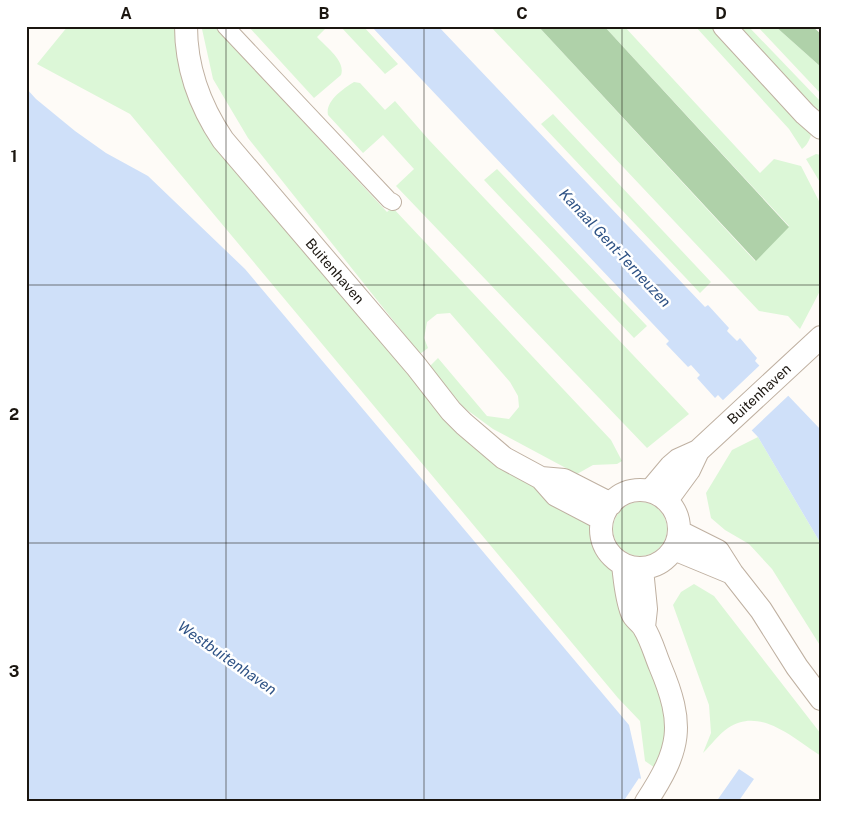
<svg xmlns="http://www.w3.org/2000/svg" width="847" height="828" viewBox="0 0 847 828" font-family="'Public Sans',sans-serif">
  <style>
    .green { fill: #dcf7d7 }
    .forest { fill: #afd1a9 }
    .water { fill: #cfe0f9 }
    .pier { fill: #fefbf7 }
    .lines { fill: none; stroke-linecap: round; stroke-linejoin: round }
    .street-casing { stroke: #bfb0a1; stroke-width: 18 }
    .secondary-casing { stroke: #bfb0a1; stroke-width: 24 }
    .street { stroke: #fff; stroke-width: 16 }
    .secondary { stroke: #fff; stroke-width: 22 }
    .grid { fill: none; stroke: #1b1610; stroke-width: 1; stroke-opacity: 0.55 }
    .labels { text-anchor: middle; stroke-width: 5; stroke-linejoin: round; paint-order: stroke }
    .street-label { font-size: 14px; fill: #1b1610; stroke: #fff }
    .water-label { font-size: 15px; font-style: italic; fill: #2e5285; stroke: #fff }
    .neatline { fill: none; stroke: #1b1610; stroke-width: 2 }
    .grid-label { font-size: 16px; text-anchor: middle; font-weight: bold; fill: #1b1610 }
  </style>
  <rect width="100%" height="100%" fill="#fefbf7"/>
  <!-- green -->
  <path class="green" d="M 68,26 L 175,26 L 184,82 L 472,444 L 583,515 L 593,529 L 619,580 L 663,693 L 669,728 L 658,770 L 645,761 L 640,721 L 618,698 L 130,114 L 37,64 Z
    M 248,26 L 324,26 L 326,28 L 317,37 C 326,47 346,61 341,75 L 314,98 Z
    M 340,26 L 363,26 L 398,64 L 385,74 Z
    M 490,26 L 538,26 L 755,261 L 789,226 L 604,26 L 624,26 L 760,173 L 774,159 L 801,166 L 821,205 L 821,289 L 800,329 L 788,316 L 759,311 Z
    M 695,26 L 712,26 L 790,110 L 811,135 C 809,141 807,145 802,149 L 789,129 Z
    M 733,26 L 748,26 L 821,102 L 821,119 Z
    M 757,26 L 775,26 L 821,67 L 821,94 Z
    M 216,28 L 387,212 L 392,207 L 611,440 L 622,461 L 617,464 L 593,465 L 577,474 L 493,429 L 463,407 L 430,366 L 438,358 L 487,416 L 509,419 L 519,407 L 518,396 L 510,382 L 450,313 L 437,314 L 427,322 L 424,338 L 428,348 L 420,354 L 248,138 L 213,79 L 202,29 Z
    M 354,82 L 360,83 L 385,110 L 395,101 L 429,140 L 689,414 L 647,448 L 396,186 L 414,169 L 383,135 L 363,153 L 328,115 C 325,101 343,89 354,82 Z
    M 553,114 L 711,282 L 700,293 L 541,124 Z
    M 816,154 L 821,155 L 821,184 L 806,159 Z
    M 497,169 L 647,326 L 634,338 L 484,180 Z
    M 758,437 L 821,544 L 821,647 L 772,569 L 749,544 L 725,530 L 711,518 L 706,493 L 732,450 Z
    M613 529a27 27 0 1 1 54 0a27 27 0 1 1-54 0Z
    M 694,584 L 714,596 L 821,734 L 821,756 C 794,739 760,706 728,728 C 719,734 711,745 703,753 L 711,733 L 709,705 L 673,605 L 681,592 Z"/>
  <!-- forest -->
  <path class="forest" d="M 538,26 L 604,26 L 789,227 L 756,261 Z
    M 775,26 L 812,26 L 821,34 L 821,67 Z"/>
  <!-- water -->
  <path class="water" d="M 371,26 L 438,26 L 705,307 L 708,305 L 729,328 L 727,331 L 737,341 L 740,338 L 757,358 L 755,361 L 821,430 L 821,544 L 758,437 L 718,395 L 715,398 L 697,378 L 700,375 L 691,365 L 688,367 L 666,344 L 669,341 Z
    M 26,88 L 36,99 L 75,131 L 106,153 L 148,176 L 245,269 L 629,725 L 641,778 L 626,802 L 26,802 Z
    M 739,769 L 754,779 L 738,802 L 716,802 Z"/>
  <!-- pier -->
  <path class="pier" d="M 760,365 L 789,395 L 750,432 L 721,402 Z
    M 639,778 L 642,781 L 629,802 L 623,802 Z"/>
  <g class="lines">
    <defs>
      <path id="street" d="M 225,26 L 389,200 L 393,202"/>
      <path id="secondary" d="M 186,26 C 186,67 200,106 223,140 L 416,366 L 451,411 L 464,424 L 504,458 L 541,478 L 556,495 L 602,519
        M 724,26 L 805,114 L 821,128
        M 541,478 L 564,480 L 611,504
        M601 529a39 39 0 1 1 78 0a39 39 0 1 1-78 0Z
        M 650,491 L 671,466 L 678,460 L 698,451
        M 667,500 L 689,470 L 698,451 L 821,337
        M 680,532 L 718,551 L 732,573 L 761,610 L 797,667 L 821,699
        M 674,549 L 732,573
        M 623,565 C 625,581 626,598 632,613 C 634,619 641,622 644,628 C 651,639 655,654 660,666 C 685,725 681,749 646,802
        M 642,569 L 646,609 L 644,627"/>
    </defs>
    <!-- street casing -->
    <use href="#street" class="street-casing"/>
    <!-- secondary casing -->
    <use href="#secondary" class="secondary-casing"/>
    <!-- street -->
    <use href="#street" class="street"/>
    <!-- secondary -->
    <use href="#secondary" class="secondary"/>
  </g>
  <!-- grid -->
  <path class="grid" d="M 226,26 L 226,802M 424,26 L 424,802M 622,26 L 622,802M 26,285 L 821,285M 26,543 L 821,543"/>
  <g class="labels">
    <!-- street labels -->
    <g class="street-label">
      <text transform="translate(335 271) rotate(49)" y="5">Buitenhaven</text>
      <text transform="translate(759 394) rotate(-43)" y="5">Buitenhaven</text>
    </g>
    <!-- water labels -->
    <g class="water-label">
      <text transform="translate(615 248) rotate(47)" y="5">Kanaal Gent-Terneuzen</text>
      <text transform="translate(227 658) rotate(35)" y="5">Westbuitenhaven</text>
    </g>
  </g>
  <!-- border -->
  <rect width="847" height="828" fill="none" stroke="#ffffff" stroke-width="55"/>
  <rect x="28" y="28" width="792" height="772" class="neatline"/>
  <g class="grid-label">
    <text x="126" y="19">A</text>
    <text x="324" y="19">B</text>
    <text x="522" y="19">C</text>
    <text x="721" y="19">D</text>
    <text x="14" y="162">1</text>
    <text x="14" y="420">2</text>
    <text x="14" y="677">3</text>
  </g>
</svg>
